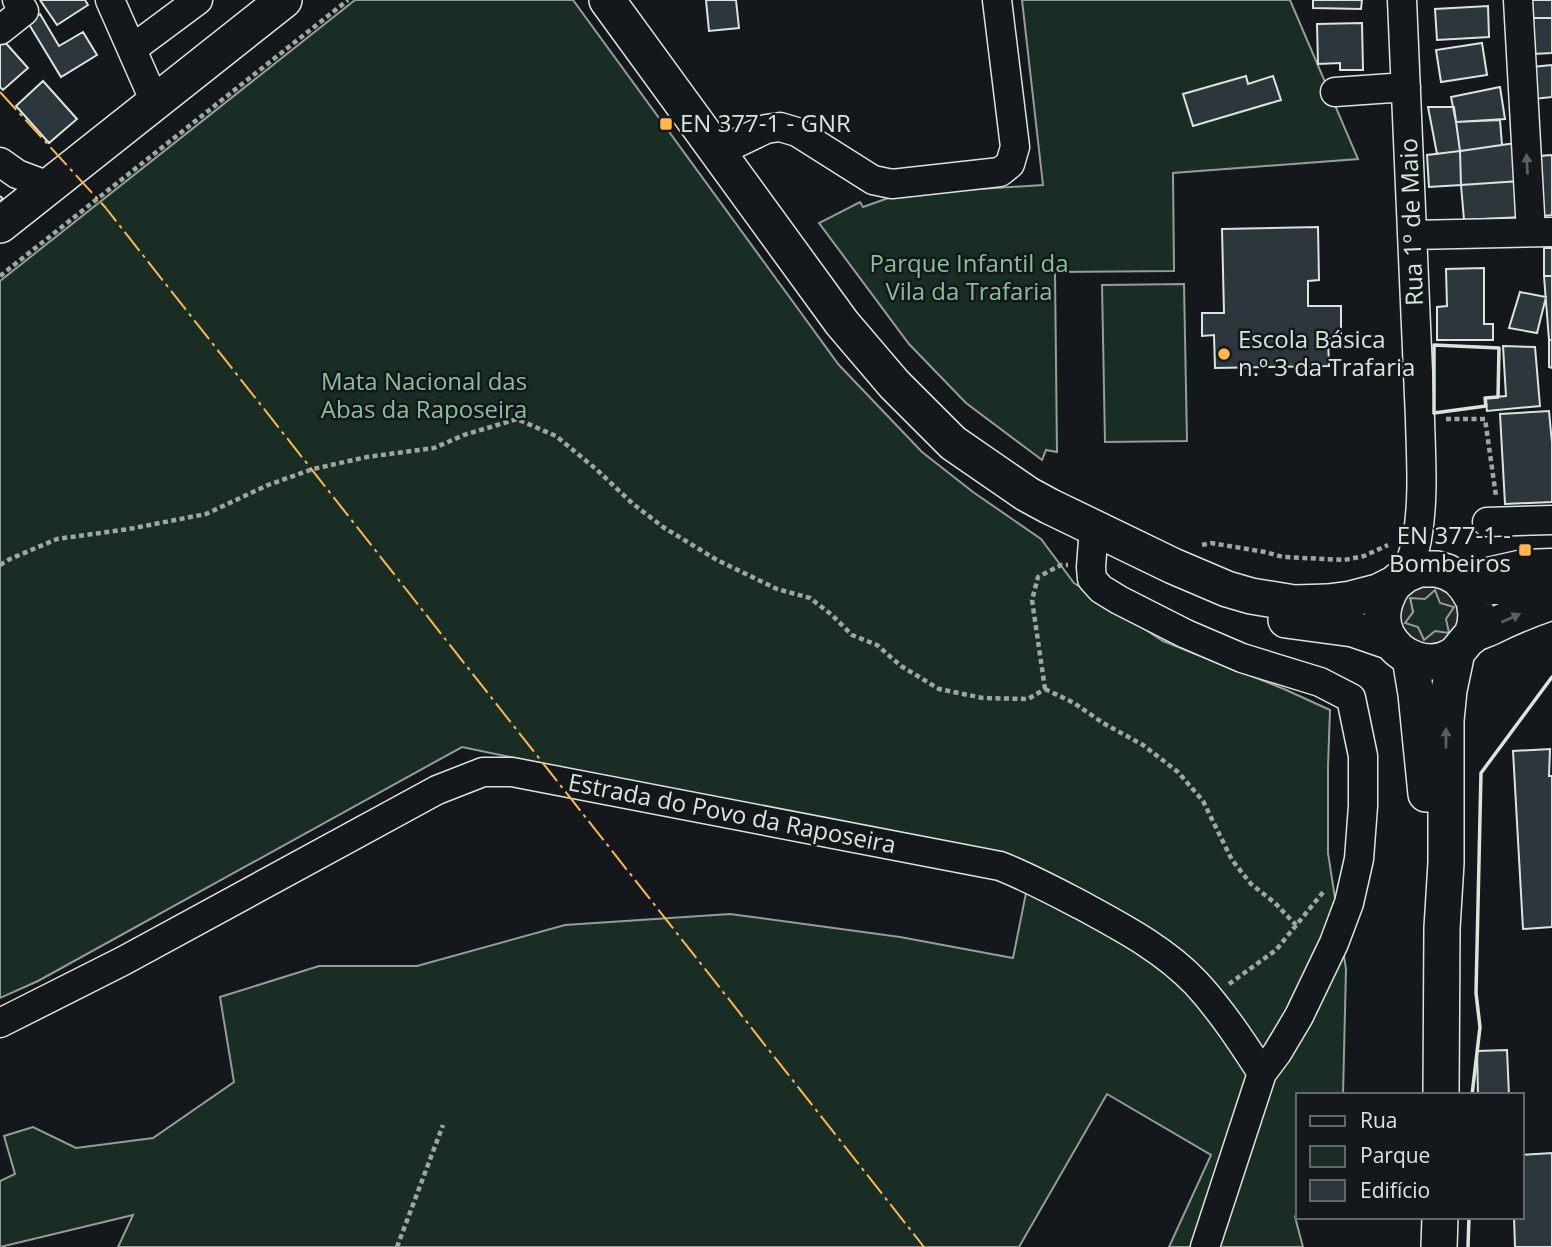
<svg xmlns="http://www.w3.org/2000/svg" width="1552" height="1247" viewBox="0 0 1552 1247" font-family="'Open Sans',sans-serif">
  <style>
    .green { fill: #1a2d24; stroke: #939e99; stroke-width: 2 }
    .parking { fill: #24282b; stroke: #939e99; stroke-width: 2; fill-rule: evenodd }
    .building { fill: #2c363c; stroke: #d8e6dc; stroke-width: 2 }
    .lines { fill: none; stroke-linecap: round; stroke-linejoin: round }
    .minor-casing { stroke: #d8e6dc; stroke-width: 31 }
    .major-casing { stroke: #d8e6dc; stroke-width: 38 }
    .path { stroke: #9da8a2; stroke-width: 4.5; stroke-dasharray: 5 3.5; stroke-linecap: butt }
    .minor { stroke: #14181c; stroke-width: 28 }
    .major { stroke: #14181c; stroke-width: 35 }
    .fence { stroke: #d8e6dc; stroke-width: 2; stroke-dasharray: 9 3.5; stroke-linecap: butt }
    .wall { stroke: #d8e6dc; stroke-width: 3.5 }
    .power { stroke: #ffb74d; stroke-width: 2; stroke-dasharray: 24 5 3.5 5; stroke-linecap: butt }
    .oneway { fill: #59605f }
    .poi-dot { fill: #ffb74d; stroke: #14181c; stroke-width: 2.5 }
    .labels { text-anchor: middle; stroke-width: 5; stroke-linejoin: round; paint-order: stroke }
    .poi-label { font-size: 24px; fill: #d8e6dc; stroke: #14181c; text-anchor: start }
    .street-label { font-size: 24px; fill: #d8e6dc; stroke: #14181c }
    .park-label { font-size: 24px; fill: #8ac095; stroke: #14181c }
  </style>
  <rect width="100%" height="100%" fill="#14181c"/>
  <!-- green -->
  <path class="green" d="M 355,0 L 573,0 L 839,365 L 922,452 L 973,492 L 1041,539 L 1074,583 L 1163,641 L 1284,689 L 1330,710 L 1328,767 L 1328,853 L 1346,969 L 1343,1095 L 1298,1095 L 1298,1207 L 1295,1217 L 1303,1247 L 1169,1247 L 1211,1155 L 1107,1094 L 1019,1247 L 118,1247 L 133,1215 L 0,1247 L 0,1181 L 15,1174 L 4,1136 L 33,1127 L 76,1148 L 153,1138 L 234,1082 L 220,997 L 319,966 L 417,966 L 565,925 L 730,914 L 900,937 L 1013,958 L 1029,878 L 1028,864 L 462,747 L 38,981 L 0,998 L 0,281 Z
    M 1022,0 L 1290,0 L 1358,159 L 1173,173 L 1174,271 L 1055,272 L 1057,452 L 1046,450 L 1042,460 L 966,403 L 909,344 L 819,223 L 860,202 L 863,207 L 894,196 L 918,193 L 1043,185 Z
    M 1184,284 L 1187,441 L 1105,442 L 1102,285 Z
    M 1435,590 L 1454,607 L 1449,633 L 1424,640 L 1404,623 L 1413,612 L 1410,598 Z"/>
  <!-- parking -->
  <path class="parking" d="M 1425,583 L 1447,589 L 1459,607 L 1457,629 L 1442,644 L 1420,646 L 1401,633 L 1399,601 L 1405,592 ZM 1435,590 L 1440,603 L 1454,607 L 1446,619 L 1449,633 L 1435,631 L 1424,640 L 1418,627 L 1405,623 L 1413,612 L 1410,598 L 1425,599 Z"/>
  <!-- building -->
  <path class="building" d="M 40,0 L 85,0 L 88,5 L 57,25 Z
    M 706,0 L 736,0 L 739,28 L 709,31 Z
    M 1313,0 L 1362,0 L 1361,9 L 1313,8 Z
    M 1532,0 L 1552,0 L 1552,18 L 1532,18 Z
    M 1488,6 L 1489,37 L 1437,40 L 1435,9 Z
    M 40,14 L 59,46 L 83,32 L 97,55 L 61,77 L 27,21 Z
    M 1532,18 L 1552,18 L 1552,53 L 1533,54 Z
    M 1362,23 L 1363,70 L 1340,70 L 1340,63 L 1318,64 L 1317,24 Z
    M 3,40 L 28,68 L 3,90 L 0,87 L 0,43 Z
    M 1482,43 L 1487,75 L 1441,82 L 1436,50 Z
    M 1552,65 L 1552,97 L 1534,99 L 1532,67 Z
    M 1246,76 L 1248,84 L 1273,76 L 1281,100 L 1193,126 L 1183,94 Z
    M 43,81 L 77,119 L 49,143 L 16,106 Z
    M 1500,87 L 1505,119 L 1456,122 L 1451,97 Z
    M 1428,107 L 1454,107 L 1460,151 L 1437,154 Z
    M 1500,120 L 1502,145 L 1460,151 L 1456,122 Z
    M 1516,143 L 1520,181 L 1461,185 L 1460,151 Z
    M 1460,151 L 1461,185 L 1429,187 L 1427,155 Z
    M 1552,155 L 1552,215 L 1544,216 L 1539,156 Z
    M 1520,181 L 1522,217 L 1464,220 L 1461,185 Z
    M 1318,227 L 1319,280 L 1308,281 L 1308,306 L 1341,306 L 1341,338 L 1328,338 L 1329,366 L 1215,368 L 1214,335 L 1202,336 L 1202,313 L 1224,313 L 1222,229 Z
    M 1544,248 L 1552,248 L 1552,276 L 1544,276 Z
    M 1484,268 L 1484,324 L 1493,324 L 1493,340 L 1437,340 L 1437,307 L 1447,306 L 1446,269 Z
    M 1544,276 L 1552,276 L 1552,340 L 1549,340 Z
    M 1520,292 L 1546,297 L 1537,333 L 1509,328 Z
    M 1549,340 L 1552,340 L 1552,368 L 1549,367 Z
    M 1503,346 L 1535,347 L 1540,406 L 1487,411 L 1485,398 L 1506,396 Z
    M 1549,411 L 1552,443 L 1552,502 L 1505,504 L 1500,414 Z
    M 1550,749 L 1549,776 L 1552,776 L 1552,927 L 1523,929 L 1513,751 Z
    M 1507,1050 L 1509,1095 L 1478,1095 L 1477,1051 Z
    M 1552,1153 L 1552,1247 L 1515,1247 L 1514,1217 L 1522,1217 L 1522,1155 Z"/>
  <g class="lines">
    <defs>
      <path id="minor" d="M 110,0 L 155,102
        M 1402,0 L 1420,419 C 1421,459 1424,500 1417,539 C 1415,551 1410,563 1405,575
        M 1518,0 L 1531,232
        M 0,30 L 24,11 L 17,0
        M 132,49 L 198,0
        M 1335,92 L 1406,87
        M 718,152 L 766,129 L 780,127 L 797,132 L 873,180 L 892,184 L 1000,172 L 1010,164 L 1015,147 L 997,0
        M 0,162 L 17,174 L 49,186
        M 1412,235 L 1552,232
        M 1487,522 L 1552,520
        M 1094,528 L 1091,567 L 1092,579 L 1101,589 L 1119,600 L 1186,634 L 1242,658 L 1320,682 L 1351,698 L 1363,756 L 1363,806 L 1359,859 L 1349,903 L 1334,943 L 1299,1016 L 1277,1053 L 1262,1073 L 1205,1247
        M 1465,577 L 1523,564 L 1552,563
        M 0,1023 L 123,961 L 437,790 L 483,772 L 512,772 L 1000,866 C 1028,877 1054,891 1081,905 C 1121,927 1164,949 1196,983 C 1221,1010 1242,1042 1262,1073"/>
      <path id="major" d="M 607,0 L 842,323 L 894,384 L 953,443 L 1027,494 L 1049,506 L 1173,566 L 1227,589 L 1251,596 L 1294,603 L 1328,602 L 1351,599 L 1378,592 L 1394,584 L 1405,575 L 1419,569 L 1437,569 L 1447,572 L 1458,578 L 1466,587 L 1474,600 L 1476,614 L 1475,625 L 1471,637
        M 0,225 L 284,0
        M 1394,584 C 1384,599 1378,617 1387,635 C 1399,658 1429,670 1452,656 C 1460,651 1464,642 1471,636 C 1477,632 1485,630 1491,627 C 1511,617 1531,609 1552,602
        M 1466,587 L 1526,586 L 1552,584
        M 1286,620 L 1353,629 L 1391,642
        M 1410,658 L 1416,694 L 1426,794
        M 1441,1095 L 1442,928 L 1446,863 L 1446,720 L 1449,690 L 1457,652
        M 1439,1247 L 1440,1217"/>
    </defs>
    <!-- minor casing -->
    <use href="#minor" class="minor-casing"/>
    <!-- major casing -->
    <use href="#major" class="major-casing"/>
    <!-- path -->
    <path class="path" d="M 0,276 L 348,0
      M 1446,419 L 1485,419 L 1496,496
      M 1202,545 L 1211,543 L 1265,552 L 1283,557 L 1344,560 L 1364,556 L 1388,545
      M 0,565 L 10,559 L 57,539 L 129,529 L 206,514 L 268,485 L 313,469 L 367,457 L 434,448 L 464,435 L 517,419 L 556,436 L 596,469 L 632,503 L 663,527 L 717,560 L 777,589 L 810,598 L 832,615 L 852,635 L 877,645 L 901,666 L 939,689 L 983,698 L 1028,699 L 1045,689
      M 1045,689 L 1074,703 L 1103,723 L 1143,745 L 1178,772 L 1203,801 L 1232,860 L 1251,884 L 1275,903 L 1296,925
      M 1045,689 L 1032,600 L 1038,577 L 1061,565 L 1068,565
      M 1229,984 L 1276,950 L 1324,891
      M 397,1247 L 443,1125"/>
    <!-- minor -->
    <use href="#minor" class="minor"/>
    <!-- major -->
    <use href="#major" class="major"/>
    <!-- fence -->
    <path class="fence" d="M 0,196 L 3,199 L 0,201"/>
    <!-- wall -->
    <path class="wall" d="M 1434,345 L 1499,348 L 1498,397 L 1485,398 L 1486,406 L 1434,413 Z
      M 1472,1095 L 1480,1027 L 1476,993 L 1481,773 L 1552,677
      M 1468,1247 L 1469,1217"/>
    <!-- power -->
    <path class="power" d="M 0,92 L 105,207 L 924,1247"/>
  </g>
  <!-- one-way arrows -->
  <defs><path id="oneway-solid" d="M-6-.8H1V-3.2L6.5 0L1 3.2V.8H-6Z" transform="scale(1.75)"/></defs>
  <g class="oneway">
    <use href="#oneway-solid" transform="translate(1527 164) rotate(-93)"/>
    <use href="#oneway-solid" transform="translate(1511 618) rotate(-24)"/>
    <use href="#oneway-solid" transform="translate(1446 738) rotate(-90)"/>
  </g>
  <!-- markers -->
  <g class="poi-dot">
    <rect x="659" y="117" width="14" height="14" rx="3.5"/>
    <circle cx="1224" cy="354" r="7"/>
    <rect x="1518" y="543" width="14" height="14" rx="3.5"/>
  </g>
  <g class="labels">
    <!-- poi labels -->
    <g class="poi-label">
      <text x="680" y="132">EN 377-1 - GNR</text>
      <text x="1238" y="348">Escola Básica<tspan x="1238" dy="28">n.º 3 da Trafaria</tspan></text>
      <text x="1511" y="544" text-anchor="end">EN 377-1 -<tspan x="1511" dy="28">Bombeiros</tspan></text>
    </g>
    <!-- street labels -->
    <g class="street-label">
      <text transform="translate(1412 222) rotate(-92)" y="8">Rua 1º de Maio</text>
      <text transform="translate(732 814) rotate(11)" y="8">Estrada do Povo da Raposeira</text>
    </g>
    <!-- park labels -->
    <g class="park-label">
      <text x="969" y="272">Parque Infantil da<tspan x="969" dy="28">Vila da Trafaria</tspan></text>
      <text x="424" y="390">Mata Nacional das<tspan x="424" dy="28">Abas da Raposeira</tspan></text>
    </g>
  </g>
  <!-- legend -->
  <rect x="1296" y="1093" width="228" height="126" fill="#14181c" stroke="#626a69" stroke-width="2"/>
  <rect x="1310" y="1116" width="35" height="10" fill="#14181c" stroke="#626a69" stroke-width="2"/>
  <text x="1360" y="1128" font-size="21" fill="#d8e6dc">Rua</text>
  <rect x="1310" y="1146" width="35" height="21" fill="#1a2d24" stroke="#626a69" stroke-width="2"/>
  <text x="1360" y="1163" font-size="21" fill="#d8e6dc">Parque</text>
  <rect x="1310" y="1180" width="35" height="21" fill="#2c363c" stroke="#626a69" stroke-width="2"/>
  <text x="1360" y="1198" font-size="21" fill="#d8e6dc">Edifício</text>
</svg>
